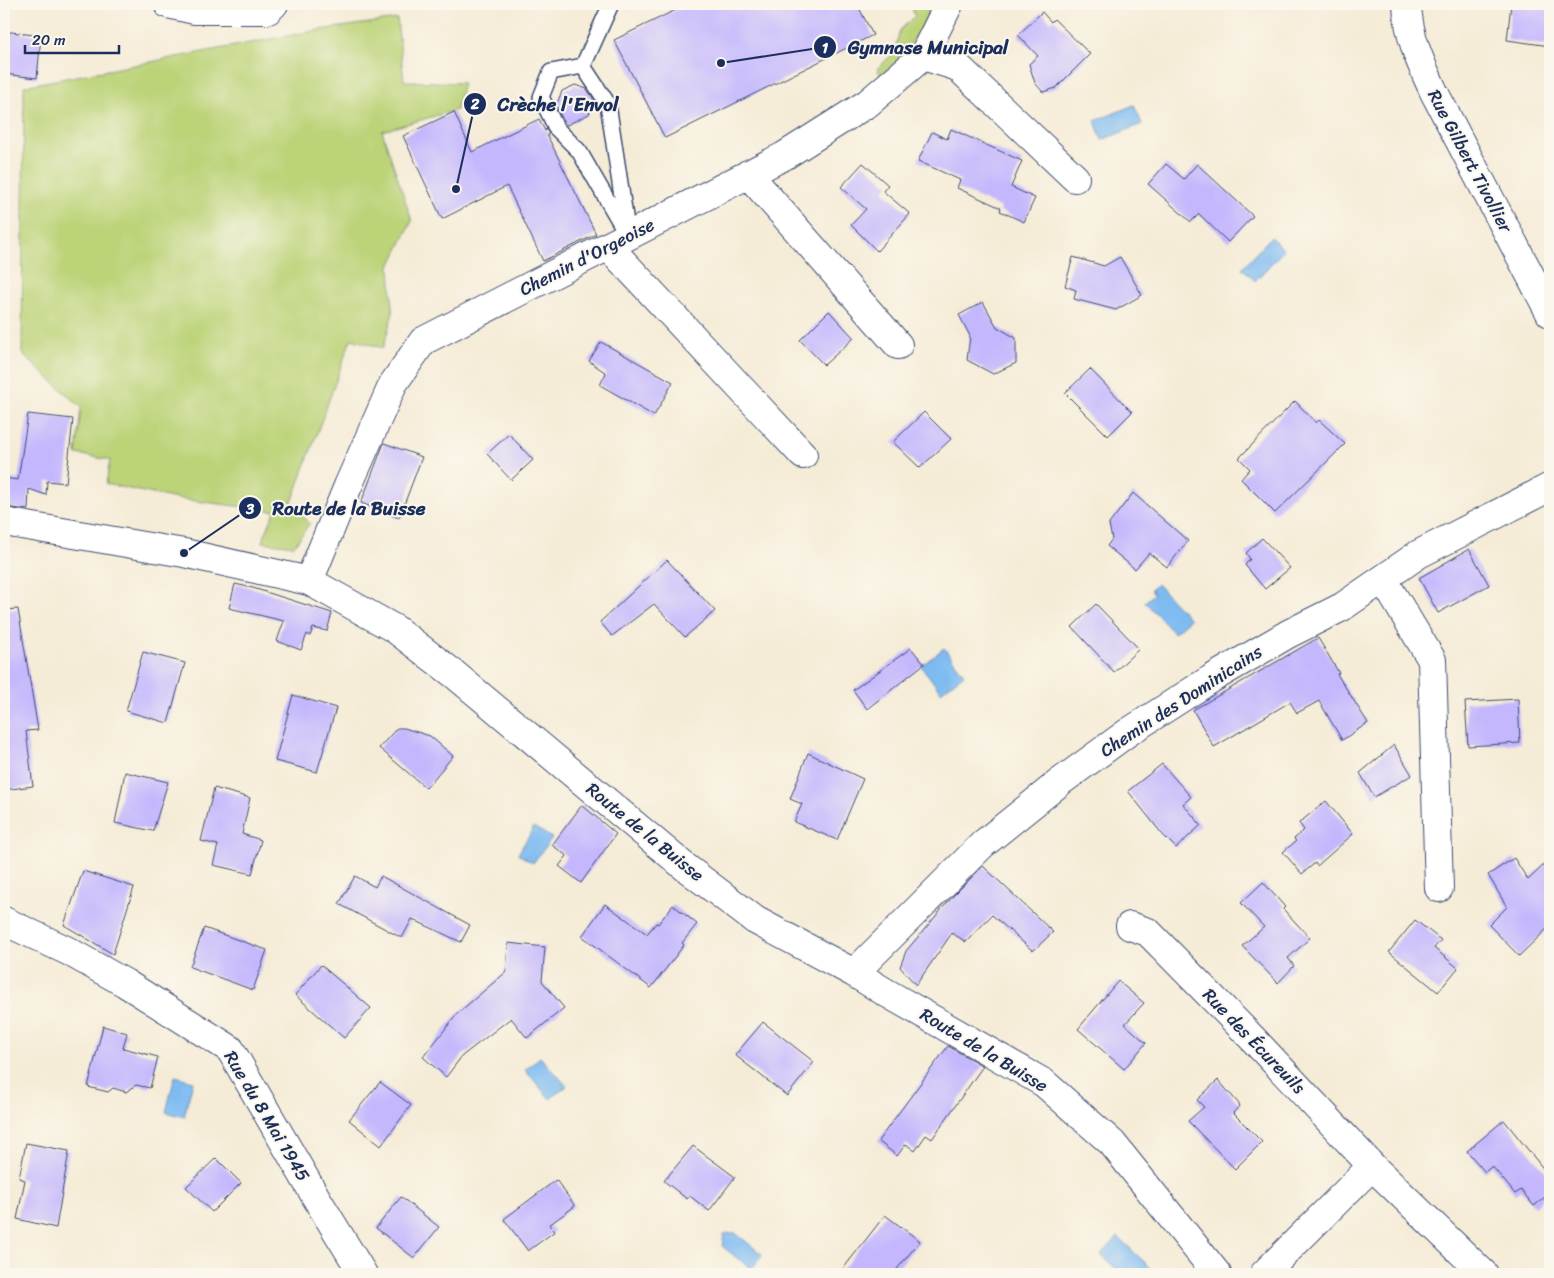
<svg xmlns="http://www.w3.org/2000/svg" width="1554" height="1278" viewBox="0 0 1554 1278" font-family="Sriracha,sans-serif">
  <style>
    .green { fill: #bcd378; stroke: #6c816b }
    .water { fill: #7ebbf1; stroke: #4c75a8 }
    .building { fill: #c4b7fd }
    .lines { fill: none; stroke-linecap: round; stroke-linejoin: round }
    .lane-casing { stroke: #3c4b70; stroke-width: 18 }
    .street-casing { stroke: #3c4b70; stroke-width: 30 }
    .lane { stroke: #fff; stroke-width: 15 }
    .street { stroke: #fff; stroke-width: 28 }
    .labels { text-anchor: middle; stroke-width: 4; stroke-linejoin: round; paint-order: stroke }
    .street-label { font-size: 18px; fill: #1b2f5e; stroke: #fbf7ec }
    .leader { fill: none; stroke: #1b2f5e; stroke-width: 2 }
    .callout-dot { fill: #1b2f5e; stroke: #fbf7ec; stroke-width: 2 }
    .mark-label { font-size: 15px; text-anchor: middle; font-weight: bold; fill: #fff }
    .callout-label { font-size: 19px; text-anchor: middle; font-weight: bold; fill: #1b2f5e; stroke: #fbf7ec; stroke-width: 4; stroke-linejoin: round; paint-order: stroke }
  </style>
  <rect width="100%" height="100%" fill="#fbf7ec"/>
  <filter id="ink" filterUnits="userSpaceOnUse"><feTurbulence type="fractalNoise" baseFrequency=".02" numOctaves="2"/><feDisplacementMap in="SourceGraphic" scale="10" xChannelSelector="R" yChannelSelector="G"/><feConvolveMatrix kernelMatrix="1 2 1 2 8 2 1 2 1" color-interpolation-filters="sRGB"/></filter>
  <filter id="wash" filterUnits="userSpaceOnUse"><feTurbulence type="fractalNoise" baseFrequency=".0096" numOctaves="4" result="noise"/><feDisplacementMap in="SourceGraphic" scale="20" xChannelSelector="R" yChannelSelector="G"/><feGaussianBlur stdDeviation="1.12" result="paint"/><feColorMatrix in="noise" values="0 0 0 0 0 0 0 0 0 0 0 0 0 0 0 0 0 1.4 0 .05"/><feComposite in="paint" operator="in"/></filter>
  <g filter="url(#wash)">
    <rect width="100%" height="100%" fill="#f5ecd7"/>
    <!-- green -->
    <path class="green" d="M 910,4 L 932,4 C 922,33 903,55 881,76 L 877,69 L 894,53 L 900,30 L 915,16 Z
      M 397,19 L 404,81 L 463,83 L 456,110 L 382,131 L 412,221 L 390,266 L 393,313 L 383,348 L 351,339 L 291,505 L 310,523 L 294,546 L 262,542 L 275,511 L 172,498 L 106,484 L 110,460 L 76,454 L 81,407 L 22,354 L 24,86 L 313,31 Z"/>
    <!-- water -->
    <path class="water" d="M 1134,105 L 1142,124 L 1102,140 L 1095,121 Z
      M 1271,237 L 1284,250 L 1255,281 L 1242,268 Z
      M 1157,584 L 1190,619 L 1174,633 L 1145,602 L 1154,594 L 1151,590 Z
      M 944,648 L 964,674 L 941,692 L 921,666 Z
      M 534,827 L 552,838 L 533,863 L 518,854 Z
      M 540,1057 L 567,1086 L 550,1099 L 525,1070 Z
      M 175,1076 L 193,1081 L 184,1117 L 166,1112 Z
      M 734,1232 L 763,1255 L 751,1269 L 722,1246 L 724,1243 L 723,1239 L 724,1235 L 728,1233 L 732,1234 Z
      M 1118,1237 L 1153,1270 L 1149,1274 L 1122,1274 L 1101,1255 Z"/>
    <g id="blocks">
      <!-- building -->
      <path class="building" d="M 688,4 L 857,4 L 873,35 L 665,138 L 614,40 Z
        M 1511,4 L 1550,4 L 1550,46 L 1507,40 Z
        M 1042,12 L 1051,22 L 1054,19 L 1090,54 L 1056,88 L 1043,92 L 1035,83 L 1029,64 L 1038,56 L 1018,35 Z
        M 4,31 L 41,36 L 37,78 L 4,74 Z
        M 575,85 L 587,89 L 594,100 L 589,114 L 567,125 L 564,122 L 556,106 L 562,91 Z
        M 454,112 L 472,152 L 539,119 L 545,131 L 546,129 L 549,134 L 547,135 L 596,234 L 543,261 L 507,186 L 442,219 L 403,136 Z
        M 951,129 L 1022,161 L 1011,187 L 1035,198 L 1024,222 L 1000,211 L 1001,208 L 957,188 L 960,180 L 918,161 L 932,132 L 947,139 Z
        M 863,163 L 888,185 L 883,191 L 910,214 L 877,251 L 851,225 L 866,209 L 841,187 Z
        M 1166,164 L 1184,179 L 1197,164 L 1253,216 L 1228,242 L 1199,214 L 1191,222 L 1148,184 Z
        M 1073,257 L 1104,266 L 1120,257 L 1142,295 L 1116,310 L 1074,299 L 1076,290 L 1065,286 Z
        M 983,302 L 997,327 L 1016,338 L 1016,363 L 993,374 L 967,360 L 970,336 L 959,315 Z
        M 829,311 L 854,338 L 824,365 L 800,340 Z
        M 601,342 L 673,382 L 654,416 L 600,385 L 606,373 L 589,361 Z
        M 1090,369 L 1132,412 L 1108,436 L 1065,393 Z
        M 1295,401 L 1316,423 L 1319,420 L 1345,444 L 1275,513 L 1241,479 L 1250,469 L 1239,458 Z
        M 924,412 L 951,439 L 920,468 L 893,442 Z
        M 28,414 L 73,419 L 66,483 L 47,481 L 46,495 L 29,489 L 28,510 L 4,507 L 4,478 L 18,480 Z
        M 509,434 L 533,460 L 511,480 L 487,454 Z
        M 384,443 L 422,457 L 399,518 L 361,503 Z
        M 1133,493 L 1188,541 L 1167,567 L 1149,553 L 1135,569 L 1107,546 L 1112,539 L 1109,524 Z
        M 1262,538 L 1290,568 L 1265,589 L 1245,565 L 1250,559 L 1246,553 Z
        M 1469,549 L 1489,585 L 1438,613 L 1419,578 Z
        M 667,560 L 715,611 L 685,637 L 654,604 L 612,636 L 600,622 Z
        M 235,584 L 253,588 L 332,613 L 327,631 L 313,628 L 310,636 L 307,634 L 301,650 L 277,641 L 284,621 L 229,608 Z
        M 1096,604 L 1139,649 L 1114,672 L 1072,627 Z
        M 18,609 L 38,730 L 26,731 L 33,786 L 4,790 L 4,610 Z
        M 1318,638 L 1339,673 L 1337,674 L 1368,723 L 1342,740 L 1319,701 L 1297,713 L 1290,702 L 1214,747 L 1193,710 Z
        M 911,648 L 924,664 L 867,709 L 853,690 Z
        M 143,652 L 185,663 L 168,723 L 126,711 Z
        M 293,695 L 336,708 L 317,772 L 275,761 Z
        M 1518,699 L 1520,743 L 1468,746 L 1465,702 Z
        M 397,728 L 404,728 L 430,736 L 453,756 L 426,788 L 379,748 Z
        M 1394,745 L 1412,775 L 1374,797 L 1360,773 Z
        M 808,753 L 863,779 L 837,840 L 794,822 L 802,804 L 790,799 Z
        M 1162,764 L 1191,797 L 1183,804 L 1201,825 L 1176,848 L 1162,834 L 1128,791 Z
        M 125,772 L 168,782 L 153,831 L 115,823 Z
        M 214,788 L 250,798 L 242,834 L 261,840 L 252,874 L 213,865 L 218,845 L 201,841 Z
        M 1326,801 L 1353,834 L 1317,866 L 1315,863 L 1302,874 L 1283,852 L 1296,841 L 1294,839 L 1304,830 L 1299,823 Z
        M 582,805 L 616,834 L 581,883 L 559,866 L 567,856 L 552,845 Z
        M 1514,858 L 1528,880 L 1550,859 L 1550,926 L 1519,956 L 1489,925 L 1507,907 L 1488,875 Z
        M 983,866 L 1053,932 L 1033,951 L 992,915 L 966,942 L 952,933 L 916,985 L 900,967 L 906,951 L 953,896 Z
        M 83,871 L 134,887 L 113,954 L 64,925 Z
        M 355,876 L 375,887 L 381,876 L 470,925 L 461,942 L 412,919 L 402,938 L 339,904 Z
        M 1263,882 L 1285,907 L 1283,909 L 1310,938 L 1288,958 L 1294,966 L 1278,983 L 1242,946 L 1264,927 L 1241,903 Z
        M 605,904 L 647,934 L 656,923 L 658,924 L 673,905 L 697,924 L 682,943 L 684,945 L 651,988 L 582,936 Z
        M 1415,920 L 1441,940 L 1434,948 L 1458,968 L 1438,992 L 1389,952 Z
        M 204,928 L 267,950 L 253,990 L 190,967 Z
        M 508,943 L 545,947 L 542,981 L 564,1008 L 527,1038 L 511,1018 L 462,1056 L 446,1077 L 423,1057 L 458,1013 L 506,972 Z
        M 321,965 L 371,1008 L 344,1038 L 295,995 Z
        M 1118,981 L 1144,1003 L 1125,1024 L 1146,1043 L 1124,1069 L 1078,1029 Z
        M 763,1022 L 814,1062 L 787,1096 L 735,1055 Z
        M 103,1026 L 127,1033 L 123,1048 L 158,1057 L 150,1088 L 136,1085 L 126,1092 L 113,1088 L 108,1092 L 88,1087 Z
        M 948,1046 L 983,1066 L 932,1139 L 926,1135 L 915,1151 L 906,1144 L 897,1156 L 878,1141 Z
        M 1218,1080 L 1240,1105 L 1233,1113 L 1262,1142 L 1235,1169 L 1188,1121 L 1204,1107 L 1197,1100 Z
        M 380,1082 L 411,1105 L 381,1146 L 349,1120 Z
        M 1504,1120 L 1550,1177 L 1550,1193 L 1534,1206 L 1521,1190 L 1515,1194 L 1492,1166 L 1485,1172 L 1467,1151 Z
        M 26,1143 L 69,1151 L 56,1228 L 17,1219 L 25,1180 L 19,1178 Z
        M 693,1146 L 735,1177 L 709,1211 L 690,1196 L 687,1199 L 664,1181 Z
        M 216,1158 L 241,1183 L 212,1212 L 186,1187 Z
        M 556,1180 L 575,1206 L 549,1225 L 555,1231 L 528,1251 L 504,1219 Z
        M 401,1197 L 439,1227 L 414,1258 L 376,1228 Z
        M 885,1215 L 920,1241 L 893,1274 L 839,1274 Z"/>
    </g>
  </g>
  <g filter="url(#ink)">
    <use href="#blocks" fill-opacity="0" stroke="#3c4b70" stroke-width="1"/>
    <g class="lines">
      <defs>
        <path id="lane" d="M 583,66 L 608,104 L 628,236 L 579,151 L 556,128 L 541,97 L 551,72 Z
          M 583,66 L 611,4"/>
        <path id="street" d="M 168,4 L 195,10 L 268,10 L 274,4
          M 1407,4 C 1408,36 1421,64 1434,92 L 1550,313
          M 923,56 L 958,67 L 1075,178
          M 748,174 L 898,345
          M 608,246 L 803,455
          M 4,522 L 184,553 L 309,581 L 395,629 L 454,674 L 685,867 L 755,920 L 854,973 L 885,992 L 1044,1083 L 1112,1143 L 1217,1274
          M 1383,579 L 1432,660 L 1439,888
          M 309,581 L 348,486 L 393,384 L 423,341 L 784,156 L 868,103 L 923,56 L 949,4
          M 4,921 L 68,951 L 125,983 L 230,1049 L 317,1199 L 363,1274
          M 1130,926 L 1148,932 L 1254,1040 L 1372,1166
          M 854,973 L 983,844 L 1060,782 L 1127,733 L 1211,679 L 1288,634 L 1342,607 L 1419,554 L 1550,487
          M 1264,1274 L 1372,1166 L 1484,1274"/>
      </defs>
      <!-- lane casing -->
      <use href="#lane" class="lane-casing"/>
      <!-- street casing -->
      <use href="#street" class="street-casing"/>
      <!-- lane -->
      <use href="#lane" class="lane"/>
      <!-- street -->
      <use href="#street" class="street"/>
    </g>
  </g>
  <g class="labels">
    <!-- street labels -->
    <g class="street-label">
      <text transform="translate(1470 161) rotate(62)" y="6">Rue Gilbert Tivollier</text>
      <text transform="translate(587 257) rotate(-27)" y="6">Chemin d'Orgeoise</text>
      <text transform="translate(1181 701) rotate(-33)" y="6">Chemin des Dominicains</text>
      <text transform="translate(645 832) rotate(39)" y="6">Route de la Buisse</text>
      <text transform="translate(1254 1041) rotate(46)" y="6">Rue des Écureuils</text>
      <text transform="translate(984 1050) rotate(31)" y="6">Route de la Buisse</text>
      <text transform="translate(267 1116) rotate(59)" y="6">Rue du 8 Mai 1945</text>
    </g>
  </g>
  <!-- callouts -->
  <path class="leader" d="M721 63L825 47M456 189L475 104M184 553L250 508"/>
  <g class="callout-dot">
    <circle cx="721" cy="63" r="5"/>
    <circle cx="456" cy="189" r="5"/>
    <circle cx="184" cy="553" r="5"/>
    <circle cx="825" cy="47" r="12"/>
    <circle cx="475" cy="104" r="12"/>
    <circle cx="250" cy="508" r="12"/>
  </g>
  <g class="mark-label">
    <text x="825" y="53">1</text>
    <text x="475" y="109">2</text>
    <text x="250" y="514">3</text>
  </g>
  <g class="callout-label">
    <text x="928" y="54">Gymnase Municipal</text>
    <text x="558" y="111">Crèche l'Envol</text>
    <text x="349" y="515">Route de la Buisse</text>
  </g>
  <!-- margin -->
  <rect width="1554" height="1278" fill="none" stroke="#fbf7ec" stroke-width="20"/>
  <!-- scale -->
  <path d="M25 45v8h94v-8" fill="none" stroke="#1b2f5e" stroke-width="2.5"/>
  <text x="32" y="45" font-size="15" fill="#1b2f5e" stroke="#fbf7ec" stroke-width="4" paint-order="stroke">20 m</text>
</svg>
